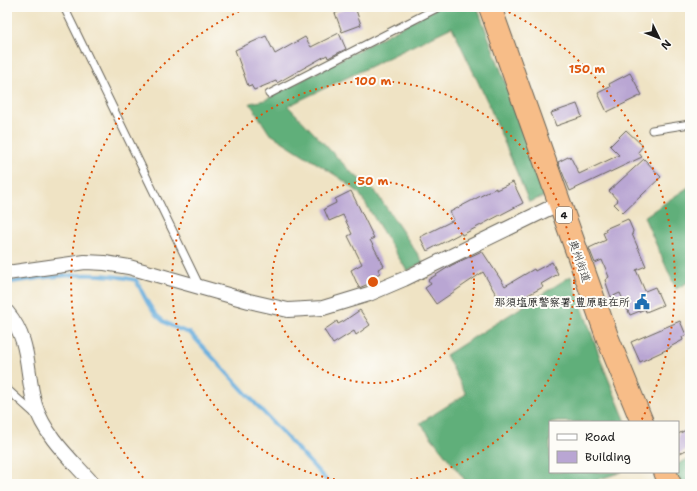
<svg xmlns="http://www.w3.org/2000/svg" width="697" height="491" viewBox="0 0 697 491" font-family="'Shantell Sans','Klee One',sans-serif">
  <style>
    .forest { fill: #60af7a; stroke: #3e664b }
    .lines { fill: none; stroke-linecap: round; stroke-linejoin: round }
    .stream { stroke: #66addd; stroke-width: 4 }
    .building { fill: #b9a6d3 }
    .lane-casing { stroke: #666257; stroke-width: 9 }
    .street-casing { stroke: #666257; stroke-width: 16 }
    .highway-casing { stroke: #666257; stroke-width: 24 }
    .lane { stroke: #fff; stroke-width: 7 }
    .street { stroke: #fff; stroke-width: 14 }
    .highway { stroke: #f7bd88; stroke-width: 22 }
    .ring { fill: none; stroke: #de560d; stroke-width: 2; stroke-dasharray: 2 4 }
    .labels { text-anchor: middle; stroke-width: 4; stroke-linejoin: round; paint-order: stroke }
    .shield { fill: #fdfcf7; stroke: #605f5e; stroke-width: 1 }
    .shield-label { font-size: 10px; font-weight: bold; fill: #1c1c1c }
    .street-label { font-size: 11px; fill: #1c1c1c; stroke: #fdfcf7 }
    .poi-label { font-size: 11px; font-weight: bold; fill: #1c1c1c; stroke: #fdfcf7; text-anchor: end }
    .centre { fill: #de560d; stroke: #fdfcf7; stroke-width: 2 }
    .ring-label { font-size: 12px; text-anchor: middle; font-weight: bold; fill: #de560d; stroke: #fdfcf7; stroke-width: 4; stroke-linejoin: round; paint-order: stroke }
  </style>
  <rect width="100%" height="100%" fill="#fdfcf7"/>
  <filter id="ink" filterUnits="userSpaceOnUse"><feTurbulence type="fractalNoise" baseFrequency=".025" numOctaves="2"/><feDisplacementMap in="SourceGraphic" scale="8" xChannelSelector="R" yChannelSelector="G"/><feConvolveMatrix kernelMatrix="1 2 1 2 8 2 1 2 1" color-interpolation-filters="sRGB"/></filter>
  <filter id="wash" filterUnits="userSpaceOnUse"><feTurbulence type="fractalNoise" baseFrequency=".012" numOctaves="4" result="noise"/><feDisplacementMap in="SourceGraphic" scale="16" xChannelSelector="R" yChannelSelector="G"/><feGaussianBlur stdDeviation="0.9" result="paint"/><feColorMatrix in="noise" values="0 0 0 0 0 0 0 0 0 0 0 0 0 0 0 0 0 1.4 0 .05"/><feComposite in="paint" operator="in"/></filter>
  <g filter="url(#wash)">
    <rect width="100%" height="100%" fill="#efe3c4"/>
    <!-- forest -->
    <path class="forest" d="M 439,7 L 477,7 L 548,195 L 529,202 L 488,103 L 452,27 L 288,106 L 352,173 L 375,191 L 423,262 L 407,271 L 359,193 L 340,178 L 269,133 L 250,103 L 265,100 Z
      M 690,186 L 690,281 L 676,289 L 644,217 Z
      M 571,276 L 603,366 L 626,422 L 550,422 L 550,472 L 622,472 L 584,484 L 468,484 L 420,423 L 466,394 L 446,355 Z
      M 690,458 L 690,484 L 679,484 L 673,472 L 678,472 L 678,464 Z"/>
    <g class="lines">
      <!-- stream -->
      <path class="stream" d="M 7,283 C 50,276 93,270 136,280 C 151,310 155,323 190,333 L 330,484"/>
    </g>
    <g id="blocks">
      <!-- building -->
      <path class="building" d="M 351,7 L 355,7 L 361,25 L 342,32 L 335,13 Z
        M 339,33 L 346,49 L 328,58 L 327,55 L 277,83 L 276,81 L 254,90 L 251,85 L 248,86 L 235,50 L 266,36 L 275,54 L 305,37 L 311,47 Z
        M 630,73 L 642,95 L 607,112 L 598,93 L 610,87 L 609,84 Z
        M 577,104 L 582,117 L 556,126 L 551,113 Z
        M 626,130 L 643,146 L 638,152 L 642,157 L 570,191 L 558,162 L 570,156 L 579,174 L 619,155 L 610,146 Z
        M 644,159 L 661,177 L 623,213 L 614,204 L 618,201 L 609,191 Z
        M 513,182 L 523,203 L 462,235 L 461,233 L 427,251 L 420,237 L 454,220 L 450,212 L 496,188 L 496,190 Z
        M 351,191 L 374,238 L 370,240 L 384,266 L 378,269 L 380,273 L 371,278 L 373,282 L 359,288 L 351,270 L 362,264 L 348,236 L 352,234 L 343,215 L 329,221 L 324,209 L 336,203 L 335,199 Z
        M 628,219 L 633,231 L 632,234 L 646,266 L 636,270 L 645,291 L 655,287 L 663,305 L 646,312 L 645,309 L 630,315 L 620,293 L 611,297 L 605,280 L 609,277 L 602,260 L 595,263 L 589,248 L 606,240 L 603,233 L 606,232 L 605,229 Z
        M 482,251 L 505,286 L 534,269 L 535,271 L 552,262 L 558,274 L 541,284 L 543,287 L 511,304 L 509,300 L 504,303 L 500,296 L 498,298 L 483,272 L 436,304 L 425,288 L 431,284 L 428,280 L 452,265 Z
        M 360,310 L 370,325 L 356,335 L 354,331 L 333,344 L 324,330 L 337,321 L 338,324 L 344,321 Z
        M 680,321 L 686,335 L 682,337 L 683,340 L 670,347 L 670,348 L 640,362 L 631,342 Z
        M 690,428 L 690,448 L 678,454 L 678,434 Z"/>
    </g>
  </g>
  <g filter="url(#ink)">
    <use href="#blocks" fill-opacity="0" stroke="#666257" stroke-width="1"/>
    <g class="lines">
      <defs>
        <path id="lane" d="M 64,7 L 200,287
          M 269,94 L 439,7
          M 652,130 L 690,124
          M 7,389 L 37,416"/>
        <path id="street" d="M 7,273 L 85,262 L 105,263 L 129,267 L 249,301 L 288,310 L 323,308 L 369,294 L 404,279 L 560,203
          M 7,312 C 32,342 25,371 35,405 C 45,437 72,460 93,484"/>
        <path id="highway" d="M 490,7 L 608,339 L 642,422
          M 665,472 L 670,484"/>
      </defs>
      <!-- lane casing -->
      <use href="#lane" class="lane-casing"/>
      <!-- street casing -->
      <use href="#street" class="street-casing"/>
      <!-- highway casing -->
      <use href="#highway" class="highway-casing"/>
      <!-- lane -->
      <use href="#lane" class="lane"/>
      <!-- street -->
      <use href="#street" class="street"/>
      <!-- highway -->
      <use href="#highway" class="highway"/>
    </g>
  </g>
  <!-- distance rings -->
  <g class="ring">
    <circle cx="373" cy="282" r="101"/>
    <circle cx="373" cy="282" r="201"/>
    <path d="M147 482A302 302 0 0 1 248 7M498 7A302 302 0 0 1 641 421"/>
  </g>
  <!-- icons -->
  <defs>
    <symbol id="civic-bare" viewBox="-9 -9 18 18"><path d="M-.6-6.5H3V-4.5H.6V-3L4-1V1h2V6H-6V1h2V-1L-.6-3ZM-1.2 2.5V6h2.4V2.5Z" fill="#1f6fb2" stroke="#fdfcf7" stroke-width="2.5" paint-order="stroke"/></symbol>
  </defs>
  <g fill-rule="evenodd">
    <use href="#civic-bare" x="631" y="291" width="22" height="22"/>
  </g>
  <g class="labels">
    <!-- shield labels -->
    <rect class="shield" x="556" y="207" width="16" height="16" rx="3"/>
    <g class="shield-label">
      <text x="564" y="219">4</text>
    </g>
    <!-- street labels -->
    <g class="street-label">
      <text transform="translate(580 261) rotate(71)" y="4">奥州街道</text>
    </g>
    <!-- poi labels -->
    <g class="poi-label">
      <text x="630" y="306">那須塩原警察署 豊原駐在所</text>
    </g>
  </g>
  <circle cx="373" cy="282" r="6" class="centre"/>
  <g class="ring-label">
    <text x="587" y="73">150 m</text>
    <text x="373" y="85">100 m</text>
    <text x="373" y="185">50 m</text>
  </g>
  <!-- margin -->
  <rect width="697" height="491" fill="none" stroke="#fdfcf7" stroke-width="24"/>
  <!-- legend -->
  <rect x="549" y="421" width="130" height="52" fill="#fdfcf7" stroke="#a3a29f"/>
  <rect x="557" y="434" width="20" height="6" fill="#ffffff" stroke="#a3a29f"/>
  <text x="585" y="441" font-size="12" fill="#1c1c1c">Road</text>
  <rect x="557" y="451" width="20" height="12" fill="#b9a6d3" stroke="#a3a29f"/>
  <text x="585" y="461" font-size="12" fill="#1c1c1c">Building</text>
  <!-- north arrow -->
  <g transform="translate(659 38) rotate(133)" stroke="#fdfcf7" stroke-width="3" paint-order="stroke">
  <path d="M0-3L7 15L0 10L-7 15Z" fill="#1c1c1c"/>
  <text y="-6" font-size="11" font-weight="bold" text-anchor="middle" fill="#1c1c1c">N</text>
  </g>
</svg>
